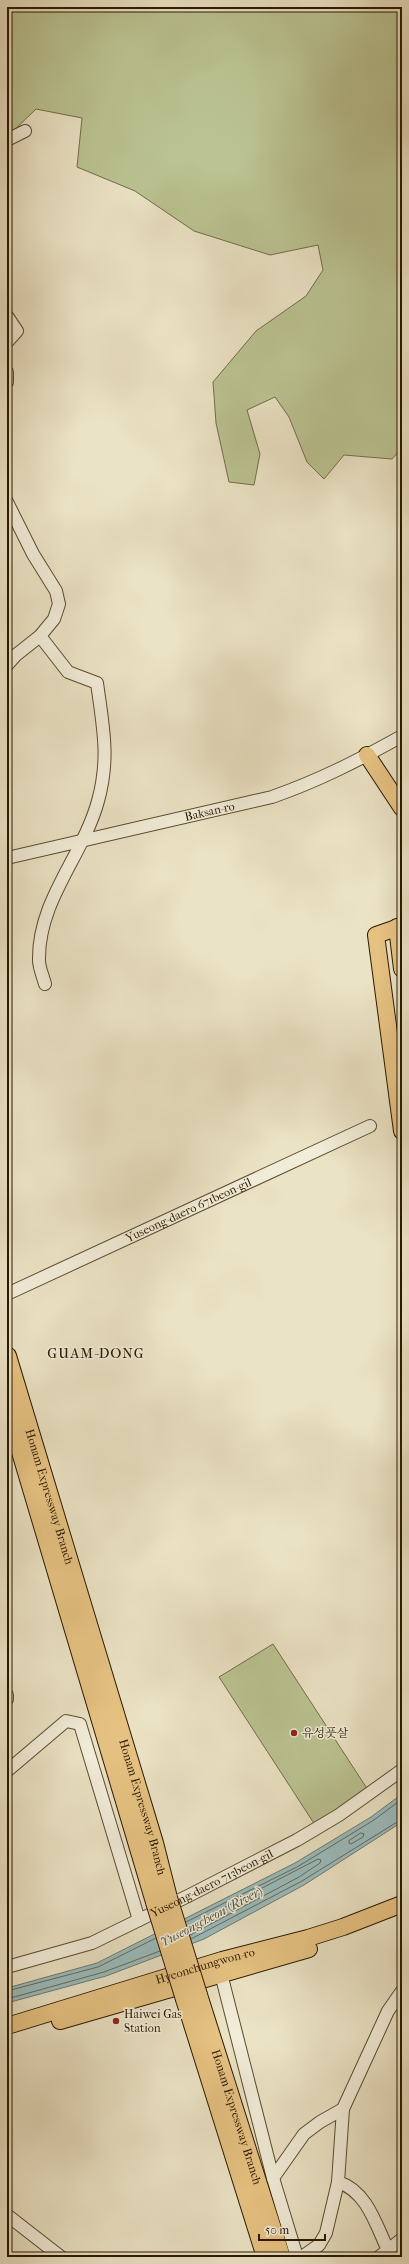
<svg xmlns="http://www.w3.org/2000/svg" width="409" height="2264" viewBox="0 0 409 2264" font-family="'IM FELL French Canon','Noto Serif KR',serif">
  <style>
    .green { fill: #bbc392; stroke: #726e49 }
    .water { fill: #9bbcbd; stroke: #6d7a71 }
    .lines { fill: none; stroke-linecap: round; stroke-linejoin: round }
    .shore { stroke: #626a5e; stroke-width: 1 }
    .minor-casing { stroke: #5a4b31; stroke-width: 14 }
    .major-casing { stroke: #291800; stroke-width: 18 }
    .highway-casing { stroke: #291800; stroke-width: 20 }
    .minor { stroke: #f2edd9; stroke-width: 12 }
    .major { stroke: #e6c282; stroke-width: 16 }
    .highway { stroke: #e6c282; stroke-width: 18 }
    .highway-bridge-casing { stroke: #291800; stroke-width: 20; stroke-linecap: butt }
    .highway-bridge { stroke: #e6c282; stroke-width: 18 }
    .poi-dot { fill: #8f2418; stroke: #f2edd9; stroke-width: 1.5 }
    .labels { text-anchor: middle; stroke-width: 3; stroke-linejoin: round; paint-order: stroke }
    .street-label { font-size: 12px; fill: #291800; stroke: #f2edd9 }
    .poi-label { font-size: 12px; fill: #291800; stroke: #f2edd9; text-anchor: start }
    .water-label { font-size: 13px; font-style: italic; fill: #515142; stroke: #f2edd9 }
    .quarter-label { font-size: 14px; letter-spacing: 1px; fill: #291800; stroke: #f2edd9 }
  </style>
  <rect width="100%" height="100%" fill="#ebe3c5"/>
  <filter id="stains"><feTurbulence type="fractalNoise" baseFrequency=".005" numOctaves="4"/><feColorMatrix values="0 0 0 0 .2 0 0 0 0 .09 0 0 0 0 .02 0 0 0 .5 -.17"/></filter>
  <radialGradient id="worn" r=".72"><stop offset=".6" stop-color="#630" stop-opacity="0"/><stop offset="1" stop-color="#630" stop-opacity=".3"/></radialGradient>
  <!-- green -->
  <path class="green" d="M 7,7 L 402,7 L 402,448 L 392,459 L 344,455 L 324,479 L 307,462 L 289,417 L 275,397 L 247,410 L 260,454 L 254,485 L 229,482 L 216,423 L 213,382 L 256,331 L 306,296 L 323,270 L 318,245 L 270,255 L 194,231 L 135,191 L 77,167 L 82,118 L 36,109 L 7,137 Z
    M 273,1644 L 368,1790 L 315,1825 L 219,1677 Z"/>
  <!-- water -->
  <path class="water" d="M 402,1794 L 402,1822 L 304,1885 L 204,1939 L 106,1976 L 7,2003 L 7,1988 L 97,1963 L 295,1863 L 371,1817 Z"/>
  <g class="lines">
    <!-- shore -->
    <path class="shore" d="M 361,1833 L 364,1834 L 363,1837 L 351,1844 L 349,1843 L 349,1841 Z
      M 186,1922 L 297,1867 L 374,1820 L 402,1799
      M 187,1927 L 318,1859 L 321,1860 L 320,1863 L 299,1877 L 190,1935
      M 191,1939 L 302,1881 L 402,1819
      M 7,1991 L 98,1967 L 156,1938
      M 7,1999 L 104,1972 L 160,1951"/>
    <defs>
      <g id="minor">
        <path d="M 7,140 L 25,131"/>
        <path d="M 7,316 L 17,331 L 7,342"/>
        <path d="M 7,372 L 7,382"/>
        <path d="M 7,502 L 33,554 L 56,591 L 59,604 L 54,619 L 40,636 L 16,655 L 7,665"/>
        <path d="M 40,636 L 68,672 L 97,683 C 103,727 110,758 98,801 C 83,856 38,900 39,960 C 39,968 43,976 45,984"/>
        <path id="s1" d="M 7,858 L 272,797 C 320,780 357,761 402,736"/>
        <path id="s2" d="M 7,1294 L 370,1126"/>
        <path d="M 7,1695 L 7,1699"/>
        <path d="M 7,1771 L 66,1721 L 80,1724 L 139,1920"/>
        <path id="s3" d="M 7,1967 L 92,1943 L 190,1895 L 297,1840 L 339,1815 L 402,1770"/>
        <path d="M 221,1974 L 273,2178 L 297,2257"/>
        <path d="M 273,2178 L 304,2134 L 320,2122 L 343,2109"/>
        <path d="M 338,2182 C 367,2191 376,2225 388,2250"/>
        <path d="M 7,2215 L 61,2257"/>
        <path d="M 302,2257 L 319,2245 L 326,2233 L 338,2182 L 343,2109 L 388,2011 L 402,1991"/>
        <path d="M 379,2257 L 402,2239"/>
      </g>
      <g id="major">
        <path d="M 367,755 L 402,808"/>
        <path d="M 402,926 L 376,935 L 402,1131"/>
        <path d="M 397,927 L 402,969"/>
        <path d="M 60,2021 L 309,1949"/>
        <path id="s4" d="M 7,2026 L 222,1960 L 308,1938 L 343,1927 L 402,1904"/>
      </g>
      <g id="highway">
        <path id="s5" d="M 7,1356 L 154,1843 L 168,1898"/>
        <path d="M 7,1405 L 155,1902"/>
        <path id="s6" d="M 198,1995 L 281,2257"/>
        <path d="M 185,1999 L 266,2257"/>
      </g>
    </defs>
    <!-- minor casing -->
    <use href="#minor" class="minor-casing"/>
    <!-- major casing -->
    <use href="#major" class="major-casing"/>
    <!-- highway casing -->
    <use href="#highway" class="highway-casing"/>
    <!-- minor -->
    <use href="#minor" class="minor"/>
    <!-- major -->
    <use href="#major" class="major"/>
    <!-- highway -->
    <use href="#highway" class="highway"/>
    <defs>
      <path id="highway-bridge" d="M 168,1898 L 198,1995
        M 155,1902 L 185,1999"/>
    </defs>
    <!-- highway-bridge casing -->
    <use href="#highway-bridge" class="highway-bridge-casing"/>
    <!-- highway-bridge -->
    <use href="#highway-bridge" class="highway-bridge"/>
  </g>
  <!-- markers -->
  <g class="poi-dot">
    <circle cx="294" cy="1733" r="4"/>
    <circle cx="116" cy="2021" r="4"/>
  </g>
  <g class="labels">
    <!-- street labels -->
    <g class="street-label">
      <text dy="4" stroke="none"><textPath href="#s1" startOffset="208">Baksan-ro</textPath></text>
      <text dy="4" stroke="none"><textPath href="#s2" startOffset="200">Yuseong-daero 671beon-gil</textPath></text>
      <text dy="4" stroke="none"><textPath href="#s5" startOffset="147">Honam Expressway Branch</textPath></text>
      <text dy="4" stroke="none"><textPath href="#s5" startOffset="471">Honam Expressway Branch</textPath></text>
      <text dy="4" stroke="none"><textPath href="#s3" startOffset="222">Yuseong-daero 713beon-gil</textPath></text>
      <text dy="4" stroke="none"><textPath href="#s4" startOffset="207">Hyeonchungwon-ro</textPath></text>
      <text dy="4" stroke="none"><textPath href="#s6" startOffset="128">Honam Expressway Branch</textPath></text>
    </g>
    <!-- poi labels -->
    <g class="poi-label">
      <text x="302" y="1737">유성풋살</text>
      <text x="124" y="2018">Haiwei Gas<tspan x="124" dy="14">Station</tspan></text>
    </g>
    <!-- water labels -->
    <g class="water-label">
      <text transform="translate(211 1916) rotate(-28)" y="5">Yuseongcheon (River)</text>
    </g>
    <!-- quarter labels -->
    <g class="quarter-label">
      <text x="96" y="1358">GUAM-DONG</text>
    </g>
  </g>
  <!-- margin -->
  <rect width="409" height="2264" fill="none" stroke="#ebe3c5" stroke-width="24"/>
  <rect x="8" y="8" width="393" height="2248" fill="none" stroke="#291800" stroke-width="2"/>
  <rect x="12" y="12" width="385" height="2240" fill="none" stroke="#291800"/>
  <!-- scale -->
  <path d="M259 2234v6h66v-6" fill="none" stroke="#291800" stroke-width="2"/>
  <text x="265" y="2234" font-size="12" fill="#291800" stroke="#f2edd9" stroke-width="3" paint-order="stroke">50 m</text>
  <rect width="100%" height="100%" filter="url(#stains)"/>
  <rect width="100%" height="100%" fill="url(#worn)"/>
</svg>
